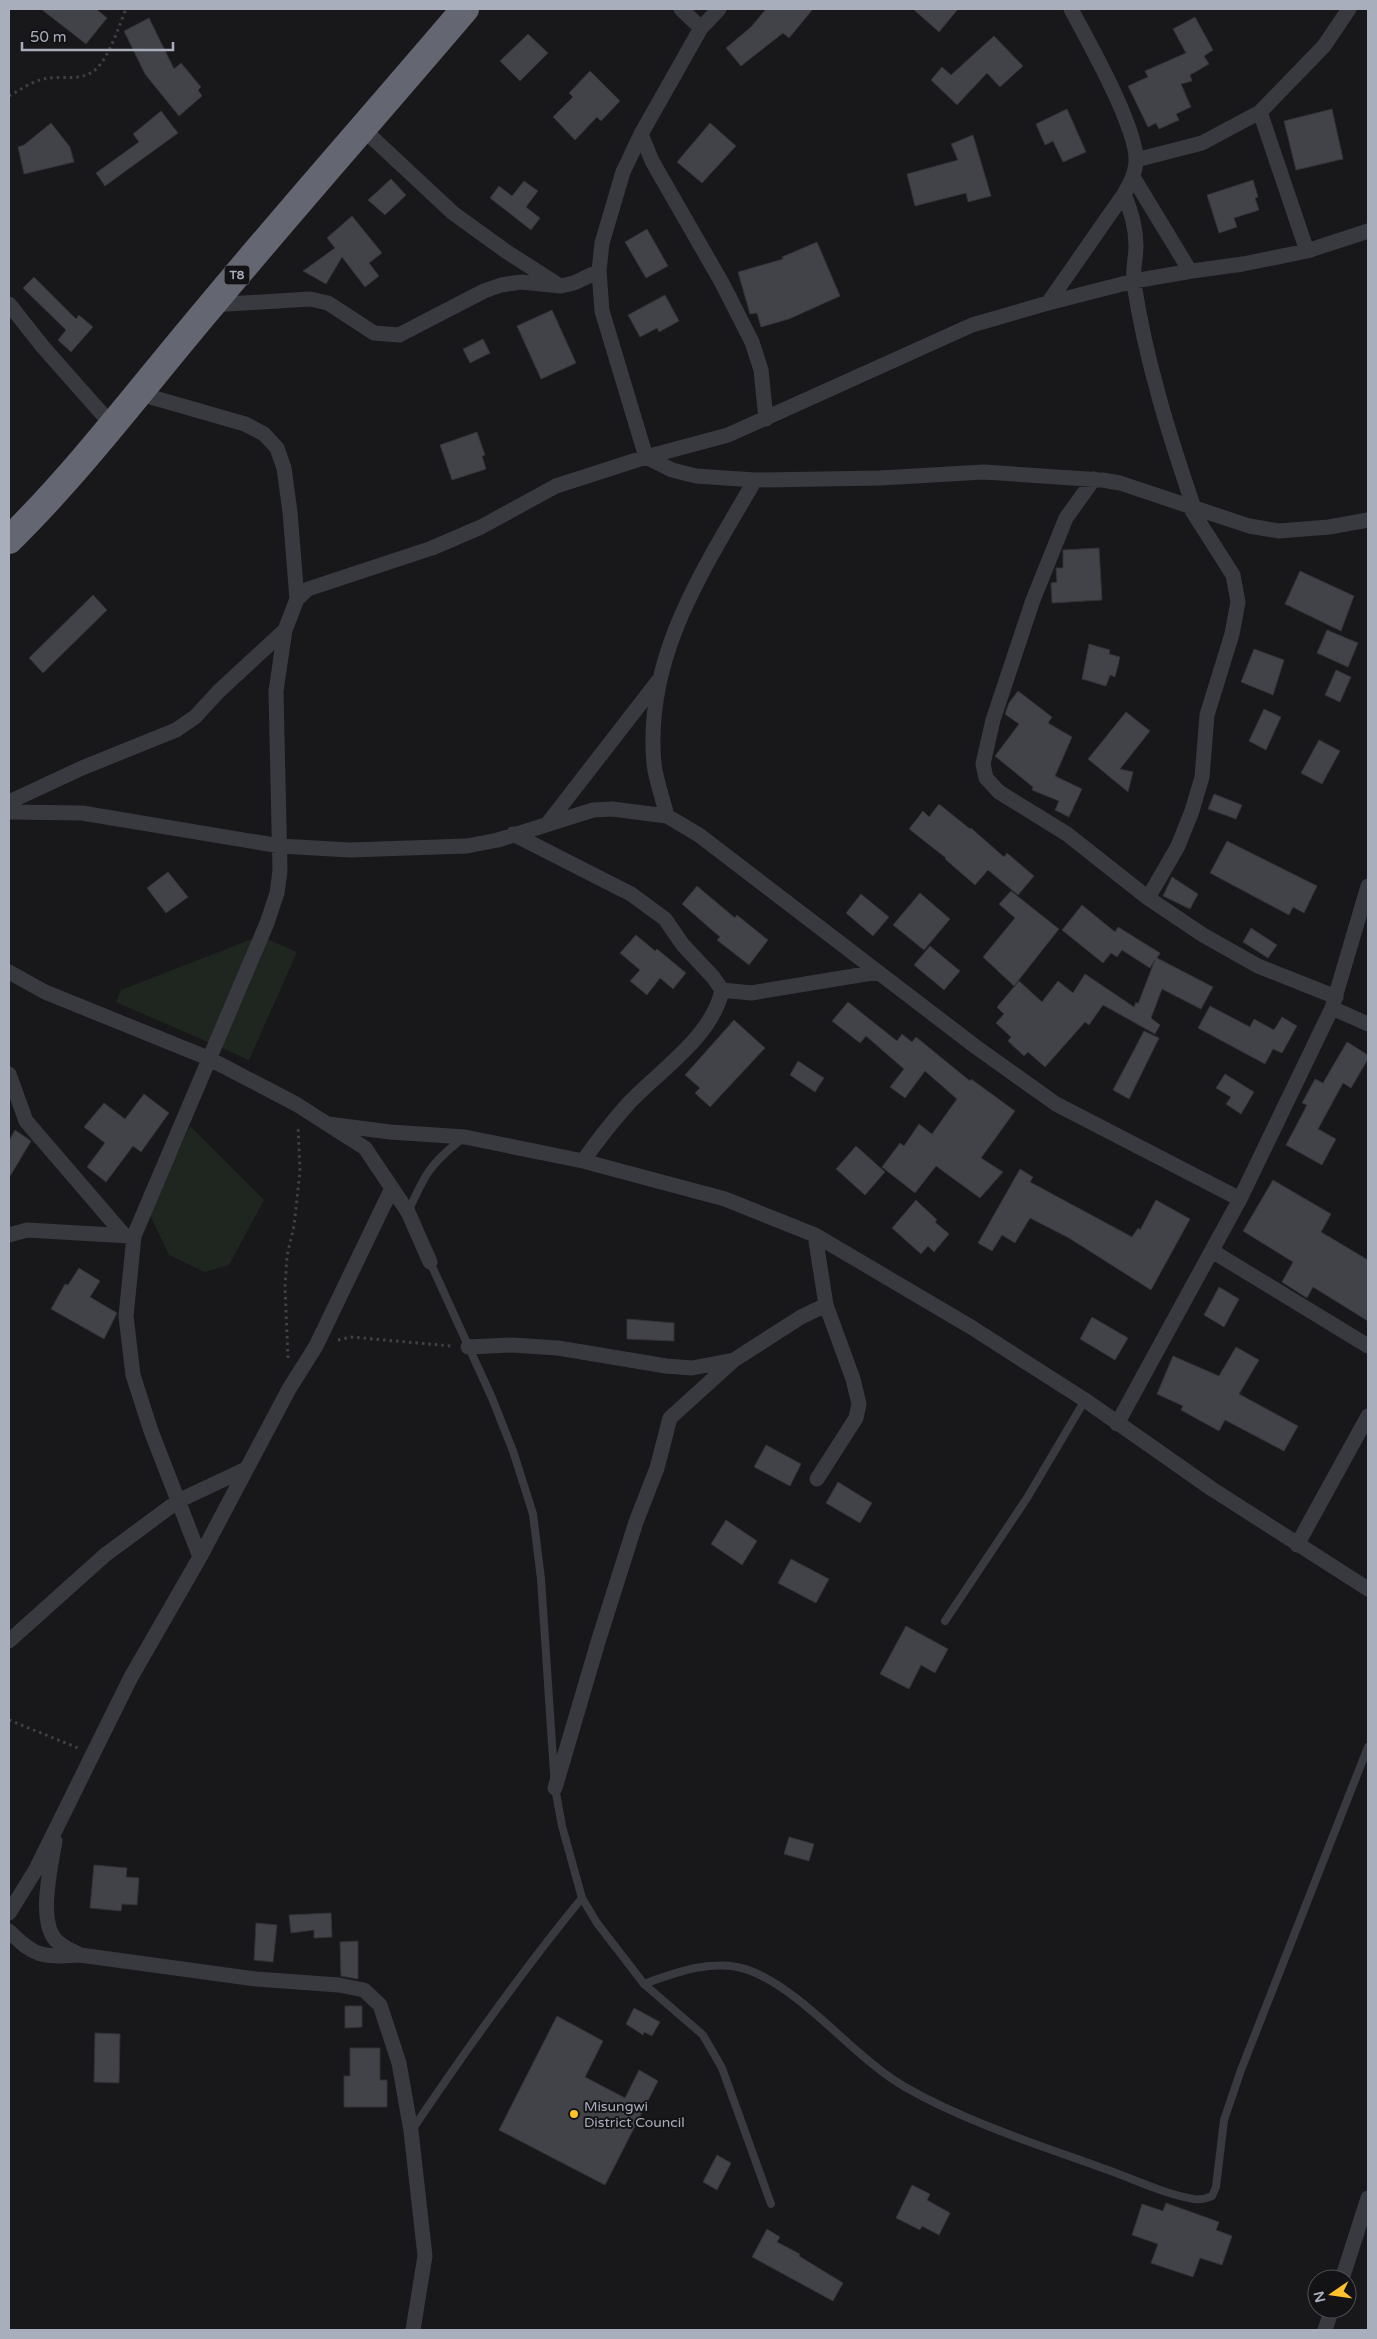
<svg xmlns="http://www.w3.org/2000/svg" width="1377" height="2339" viewBox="0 0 1377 2339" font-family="'Varela Round',sans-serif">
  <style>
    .green { fill: #1e261f }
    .building { fill: #424348; stroke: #323237 }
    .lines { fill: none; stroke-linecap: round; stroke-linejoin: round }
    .path { stroke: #3f4147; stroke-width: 3; stroke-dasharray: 2.5 4; stroke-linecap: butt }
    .lane { stroke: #393a40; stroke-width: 8 }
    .street { stroke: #393a40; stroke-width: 15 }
    .highway { stroke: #646772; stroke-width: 28 }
    .poi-dot { fill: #ffc22c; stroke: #131316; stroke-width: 2 }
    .labels { text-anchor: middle; stroke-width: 4; stroke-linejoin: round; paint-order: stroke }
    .shield { fill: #131316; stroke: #7c808a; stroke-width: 1 }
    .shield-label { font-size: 12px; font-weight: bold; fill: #a9aebc }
    .poi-label { font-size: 14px; fill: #a9aebc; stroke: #131316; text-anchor: start }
  </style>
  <rect width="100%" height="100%" fill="#18181b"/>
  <!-- green -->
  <path class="green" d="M 260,936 L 297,952 L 249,1060 L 116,1002 L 121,990 Z
    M 190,1126 L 264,1200 L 229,1265 L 205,1272 L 169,1255 L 149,1213 Z"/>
  <!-- building -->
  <path class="building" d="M 41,9 L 96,9 L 107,18 L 86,44 Z
    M 766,9 L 813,9 L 789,38 L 783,33 L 741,66 L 726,48 L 751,27 Z
    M 913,9 L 958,9 L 939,32 Z
    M 1195,17 L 1213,50 L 1204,56 L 1209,64 L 1190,75 L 1192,81 L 1181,84 L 1191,107 L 1176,114 L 1179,120 L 1159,129 L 1156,123 L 1148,127 L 1128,86 L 1148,77 L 1145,71 L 1186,53 L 1173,29 Z
    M 149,18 L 174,69 L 181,63 L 201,87 L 198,90 L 202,96 L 179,116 L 145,74 L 124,31 Z
    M 528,34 L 548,53 L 520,81 L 500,61 Z
    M 994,36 L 1023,66 L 1000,87 L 987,73 L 957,105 L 931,80 L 942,67 L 951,75 Z
    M 590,71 L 620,101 L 601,121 L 597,117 L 575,140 L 553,117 L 573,97 L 569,93 Z
    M 1067,109 L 1086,152 L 1063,162 L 1053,141 L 1045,145 L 1036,124 Z
    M 1332,109 L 1343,159 L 1296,170 L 1284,121 Z
    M 161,111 L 178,133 L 105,186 L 96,173 L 139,142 L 133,134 Z
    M 51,123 L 70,147 L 74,162 L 24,174 L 18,147 L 24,145 Z
    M 710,123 L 736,146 L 702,183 L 677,162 Z
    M 973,135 L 991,196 L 968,202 L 966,193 L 915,206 L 907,174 L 958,160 L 951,144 Z
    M 391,179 L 406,195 L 385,215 L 368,200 Z
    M 1253,180 L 1258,197 L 1255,198 L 1259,210 L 1234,218 L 1237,227 L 1219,233 L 1207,195 Z
    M 524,181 L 538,191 L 526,207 L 540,218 L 531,230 L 490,198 L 499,186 L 512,196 Z
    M 352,216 L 382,253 L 369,263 L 379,276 L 365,287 L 342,257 L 326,284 L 303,271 L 335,248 L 327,238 Z
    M 647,229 L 668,266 L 646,278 L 625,242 Z
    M 817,242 L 840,296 L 789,319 L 761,327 L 757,313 L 750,314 L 738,272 L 783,259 L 782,257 Z
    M 34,277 L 76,319 L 79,315 L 93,327 L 71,352 L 58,340 L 66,330 L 23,288 Z
    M 665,295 L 679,321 L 659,332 L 657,328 L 640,337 L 628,315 Z
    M 552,310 L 576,363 L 541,379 L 517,326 Z
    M 483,339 L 490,353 L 470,363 L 463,349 Z
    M 477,432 L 485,455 L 482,456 L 486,469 L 452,480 L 440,445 Z
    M 1099,548 L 1102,600 L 1052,603 L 1051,583 L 1057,582 L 1056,568 L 1063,568 L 1063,550 Z
    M 1300,571 L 1354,596 L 1341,631 L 1285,604 Z
    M 93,595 L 107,610 L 43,673 L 29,658 Z
    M 1327,630 L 1358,643 L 1348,667 L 1317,653 Z
    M 1089,644 L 1110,650 L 1109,654 L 1120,657 L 1115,677 L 1110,675 L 1106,686 L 1082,679 Z
    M 1254,649 L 1284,660 L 1273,695 L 1241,682 Z
    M 1336,670 L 1351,677 L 1340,702 L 1325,695 Z
    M 1018,691 L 1052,717 L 1048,723 L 1072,737 L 1055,776 L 1082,789 L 1069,817 L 1055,810 L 1059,801 L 1032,790 L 1033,787 L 995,756 L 1019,724 L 1005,714 L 1009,703 Z
    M 1264,709 L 1281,717 L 1266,750 L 1249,741 Z
    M 1126,712 L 1150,731 L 1120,769 L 1133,772 L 1128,792 L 1088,759 Z
    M 1319,740 L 1340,751 L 1322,784 L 1301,773 Z
    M 1214,794 L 1242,805 L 1236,819 L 1208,809 Z
    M 939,804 L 970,829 L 971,828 L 1004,857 L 1007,853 L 1034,876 L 1018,895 L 988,870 L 975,885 L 945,859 L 946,858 L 909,829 L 923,811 L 929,817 Z
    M 1227,841 L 1317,886 L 1304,913 L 1293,907 L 1289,915 L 1210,873 Z
    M 168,872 L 188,897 L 166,913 L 147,888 Z
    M 1172,877 L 1198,894 L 1190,909 L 1163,896 Z
    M 697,886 L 735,918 L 737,915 L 768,940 L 749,965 L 717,940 L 720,937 L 682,904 Z
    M 1011,891 L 1059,929 L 1014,986 L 983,957 L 1015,918 L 999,904 Z
    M 920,893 L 950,919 L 924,950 L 893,925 Z
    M 861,894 L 889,917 L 873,936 L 846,913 Z
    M 1082,905 L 1115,932 L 1118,927 L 1160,953 L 1157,958 L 1213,987 L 1201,1009 L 1162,989 L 1151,1018 L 1160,1025 L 1155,1034 L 1103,1005 L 1089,1025 L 1085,1022 L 1045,1067 L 1028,1052 L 1024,1056 L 1008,1041 L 1011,1037 L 996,1023 L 1004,1014 L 997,1007 L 1019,981 L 1042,1002 L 1058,981 L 1073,993 L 1085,974 L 1134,1007 L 1136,1002 L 1138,1004 L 1155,960 L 1150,968 L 1122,950 L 1117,957 L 1111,953 L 1103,963 L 1062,930 Z
    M 1251,928 L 1277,945 L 1268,958 L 1243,942 Z
    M 636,935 L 655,951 L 657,949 L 686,973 L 673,989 L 660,978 L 647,995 L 630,981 L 640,970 L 620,953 Z
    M 930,946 L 960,971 L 944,990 L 914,965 Z
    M 848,1002 L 897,1041 L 902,1034 L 912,1042 L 916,1037 L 970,1081 L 971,1079 L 1015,1111 L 981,1158 L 1003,1172 L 980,1198 L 936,1166 L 915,1193 L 882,1167 L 900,1143 L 904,1146 L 919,1124 L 932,1134 L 957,1099 L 925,1071 L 905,1098 L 890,1087 L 904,1069 L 866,1036 L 860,1043 L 832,1021 Z
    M 1210,1006 L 1250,1027 L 1254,1019 L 1274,1030 L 1282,1017 L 1297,1026 L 1282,1053 L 1273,1049 L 1265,1064 L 1198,1028 Z
    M 734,1020 L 765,1048 L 710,1107 L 695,1093 L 700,1088 L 685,1075 Z
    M 1144,1031 L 1159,1038 L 1129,1099 L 1113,1090 Z
    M 1347,1042 L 1368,1055 L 1368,1059 L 1351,1088 L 1343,1083 L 1318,1129 L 1336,1139 L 1322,1165 L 1286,1145 L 1307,1105 L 1302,1103 L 1315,1079 L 1323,1083 Z
    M 798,1061 L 824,1078 L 815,1092 L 790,1075 Z
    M 1225,1074 L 1254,1092 L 1241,1114 L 1226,1104 L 1231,1097 L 1216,1088 Z
    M 144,1094 L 169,1113 L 141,1152 L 133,1146 L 106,1182 L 87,1167 L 105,1143 L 84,1127 L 104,1103 L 125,1119 Z
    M 15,1130 L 31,1141 L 9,1178 L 9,1141 Z
    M 856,1146 L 885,1172 L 865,1195 L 836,1169 Z
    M 1020,1169 L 1033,1177 L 1030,1182 L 1132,1237 L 1138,1228 L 1140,1230 L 1156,1200 L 1190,1219 L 1151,1290 L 1069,1238 L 1030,1218 L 1015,1243 L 1002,1235 L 992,1251 L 978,1243 Z
    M 1273,1180 L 1331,1214 L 1321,1232 L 1368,1260 L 1368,1321 L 1313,1287 L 1307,1298 L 1282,1282 L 1293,1262 L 1243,1231 Z
    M 916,1200 L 937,1220 L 935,1222 L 949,1234 L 934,1252 L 928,1246 L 921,1254 L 892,1228 Z
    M 79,1268 L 100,1281 L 90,1297 L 117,1313 L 104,1339 L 51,1309 L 65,1284 L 68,1285 Z
    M 1219,1287 L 1239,1299 L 1224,1327 L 1204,1315 Z
    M 1092,1317 L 1128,1338 L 1115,1360 L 1080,1339 Z
    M 627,1319 L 674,1323 L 674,1341 L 627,1339 Z
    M 1236,1347 L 1259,1360 L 1239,1394 L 1298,1426 L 1284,1451 L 1225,1420 L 1219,1431 L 1181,1410 L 1183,1406 L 1157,1394 L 1173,1356 L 1219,1376 Z
    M 766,1445 L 801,1464 L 790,1486 L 754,1467 Z
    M 838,1482 L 872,1503 L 860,1523 L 826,1503 Z
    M 726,1520 L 757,1541 L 742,1565 L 711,1544 Z
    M 791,1559 L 829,1579 L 816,1603 L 778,1583 Z
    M 906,1626 L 948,1649 L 935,1673 L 921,1665 L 909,1689 L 880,1674 Z
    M 789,1837 L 814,1844 L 809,1861 L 784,1854 Z
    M 94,1865 L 127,1868 L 126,1877 L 139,1878 L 137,1905 L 122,1904 L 121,1911 L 90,1908 Z
    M 331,1913 L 332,1937 L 314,1938 L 314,1930 L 291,1933 L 289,1915 Z
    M 256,1923 L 277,1925 L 273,1962 L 254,1960 Z
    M 358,1941 L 358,1979 L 341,1976 L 340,1942 Z
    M 345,2006 L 362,2006 L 362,2027 L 345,2028 Z
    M 634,2008 L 660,2022 L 652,2036 L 644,2032 L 643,2035 L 626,2024 Z
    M 557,2016 L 603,2041 L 585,2077 L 625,2098 L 639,2070 L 658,2081 L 605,2185 L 499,2130 Z
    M 95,2033 L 120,2034 L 119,2083 L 94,2082 Z
    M 350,2048 L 380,2048 L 380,2080 L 387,2080 L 387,2107 L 344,2107 L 344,2076 L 350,2076 Z
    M 717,2155 L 731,2163 L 717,2190 L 703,2182 Z
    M 912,2185 L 930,2194 L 927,2200 L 950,2213 L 939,2235 L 922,2226 L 920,2230 L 896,2218 Z
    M 1166,2203 L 1219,2222 L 1216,2230 L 1232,2236 L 1222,2265 L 1200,2258 L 1193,2277 L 1151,2263 L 1158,2244 L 1132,2235 L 1142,2204 L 1163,2211 Z
    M 767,2229 L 780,2237 L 777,2242 L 800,2254 L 799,2256 L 843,2283 L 833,2301 L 752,2257 Z"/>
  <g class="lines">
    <!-- path -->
    <path class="path" d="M 9,96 C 20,90 31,82 43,79 C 60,75 81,82 95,70 C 109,58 119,26 126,9
      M 338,1340 L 351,1337 L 451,1346
      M 288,1358 L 285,1287 L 287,1256 L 294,1226 L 300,1171 L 298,1126
      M 9,1720 L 78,1748"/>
    <!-- lane -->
    <path class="lane" d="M 408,1212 C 425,1174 430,1164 463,1138
      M 430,1262 L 492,1398 L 513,1451 L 533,1514 L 541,1579 L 555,1788 L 562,1826 L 582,1898 L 597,1923 L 644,1984 L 703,2035 L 722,2068 L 771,2204
      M 945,1621 L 1027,1498 L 1085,1400
      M 644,1984 C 676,1972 717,1957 751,1971 C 807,1994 852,2056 905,2087 C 966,2122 1039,2145 1105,2169 C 1134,2179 1164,2194 1194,2199 C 1202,2200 1206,2199 1212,2196 L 1216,2187 L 1224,2120 L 1241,2070 L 1368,1747
      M 412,2130 C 466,2050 521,1972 582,1898"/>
    <!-- street -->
    <path class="street" d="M 681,9 L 701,28
      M 719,9 L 701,28 L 641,134 L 623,172 L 602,243 L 599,271 L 602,311 L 646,457 L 672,470 L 696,476 L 755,480 L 880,478 L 984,472 L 1102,480 L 1120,483 L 1249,526 L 1279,531 L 1329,527 L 1368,520
      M 1260,112 L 1307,251
      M 363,129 L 453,213 L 507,252 L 557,284
      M 641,134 L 652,161 L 722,283 L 752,342 L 761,370 L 766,419
      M 1136,160 L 1202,143 L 1260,112 L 1324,46 L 1349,9
      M 1133,177 L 1190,271
      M 1124,194 C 1131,212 1136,227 1136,246 C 1136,258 1132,272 1134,284 C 1146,361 1169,435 1194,508
      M 1048,303 L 1124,194 C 1130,183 1135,175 1136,162 C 1138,129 1088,41 1071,9
      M 9,304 L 43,347 L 112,425
      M 211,305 L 310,299 L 328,303 L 374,333 L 399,335 L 484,291 L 501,285 L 521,282 L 561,286 L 574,283 L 599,271
      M 137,393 L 245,424 L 264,434 L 277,448 L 284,468 L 290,512 L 297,599
      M 1094,479 L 1066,518 L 1033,600 L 993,720 L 983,764 L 986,778 L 999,792 L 1067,834 L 1148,898 L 1203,935 L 1258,966 L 1336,997
      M 9,802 L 82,768 L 176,730 L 195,717 L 219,691 L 285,630
      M 9,812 L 82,813 L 280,846 L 350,850 L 467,846 L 498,840 L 593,810 L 612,809 L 667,816 L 699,835 L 976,1047 L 1056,1104 L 1240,1199
      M 667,816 C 663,799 656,781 654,764 C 644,656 704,569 755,480
      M 548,823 L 658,681
      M 513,834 L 631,894 L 665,919 L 683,945 L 713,977 L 722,990 C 713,1036 659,1071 628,1104 C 612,1122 597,1141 583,1161
      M 1148,898 L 1178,846 L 1192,811 L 1202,777 L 1207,715 L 1232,634 L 1238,602 L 1233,575 L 1189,506
      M 9,972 L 45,992 L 208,1058 L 296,1104 L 365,1148 L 408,1212 L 430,1262
      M 722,990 L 751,993 L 878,972
      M 1332,1008 L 1368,1024
      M 9,1074 L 26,1121 L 124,1235
      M 328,1124 L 390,1132 L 465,1137 L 583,1161 L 725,1199 L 815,1235 L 971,1327 L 1085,1400 L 1212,1489 L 1368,1589
      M 9,1235 L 27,1230 L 130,1236
      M 815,1235 L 826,1305 L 853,1379 L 859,1404 L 856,1418 L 817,1479
      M 1212,1251 L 1368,1346
      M 468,1347 L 512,1345 L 558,1348 L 666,1366 L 692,1368 L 734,1360
      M 1117,1424 L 1240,1199 L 1332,1008 L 1368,886
      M 1297,1545 L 1368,1416
      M 200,1557 L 151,1431 L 133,1375 L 126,1316 L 134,1236 L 267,923 L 277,893 L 280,871 L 276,691 L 285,630 L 297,599 L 308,589 L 432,548 L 481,527 L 556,486 L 646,457 L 728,435 L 972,325 L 1048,303 L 1134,281 L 1192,271 L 1243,264 L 1307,251 L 1368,231
      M 9,1641 L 105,1555 L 178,1501 L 246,1469
      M 555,1788 L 598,1642 L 636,1522 L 657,1468 L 670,1418 L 734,1360 L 801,1317 L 826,1305
      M 55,1841 C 51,1866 36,1926 59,1943 C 65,1948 73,1951 80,1955 L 256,1979 L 339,1985 L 364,1990 L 380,2005 L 399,2063 L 411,2131 L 425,2256 L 413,2330
      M 9,1913 L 35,1871 L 131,1677 L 200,1557 L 289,1389 L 316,1346 L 392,1188
      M 9,1931 C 36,1958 42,1957 80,1955
      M 1342,2279 L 1368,2198
      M 1325,2330 L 1332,2309"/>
    <!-- highway -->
    <path class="highway" d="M 9,540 C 81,469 143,386 209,308 C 293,207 380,109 465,9"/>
  </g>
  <!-- markers -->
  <circle class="poi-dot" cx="574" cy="2114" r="5"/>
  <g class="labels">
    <!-- shield labels -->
    <rect class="shield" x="224.5" y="265.5" width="25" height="19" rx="4"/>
    <g class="shield-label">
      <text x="237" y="279">T8</text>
    </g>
    <!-- poi labels -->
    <g class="poi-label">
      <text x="584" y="2111">Misungwi<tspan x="584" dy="16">District Council</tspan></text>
    </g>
  </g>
  <!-- border -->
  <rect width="1377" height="2339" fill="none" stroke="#a9aebc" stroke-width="20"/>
  <!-- north arrow -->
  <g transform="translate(1332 2294) rotate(257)"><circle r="24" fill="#131316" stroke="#4f5158"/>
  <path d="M0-4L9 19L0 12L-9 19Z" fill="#ffc22c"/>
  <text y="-8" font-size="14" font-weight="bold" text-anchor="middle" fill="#a9aebc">N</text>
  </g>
  <!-- scale -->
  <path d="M22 42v8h151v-8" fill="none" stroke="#a9aebc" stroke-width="2.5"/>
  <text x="30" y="42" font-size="15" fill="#a9aebc" stroke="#131316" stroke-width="4" paint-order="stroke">50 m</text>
</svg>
